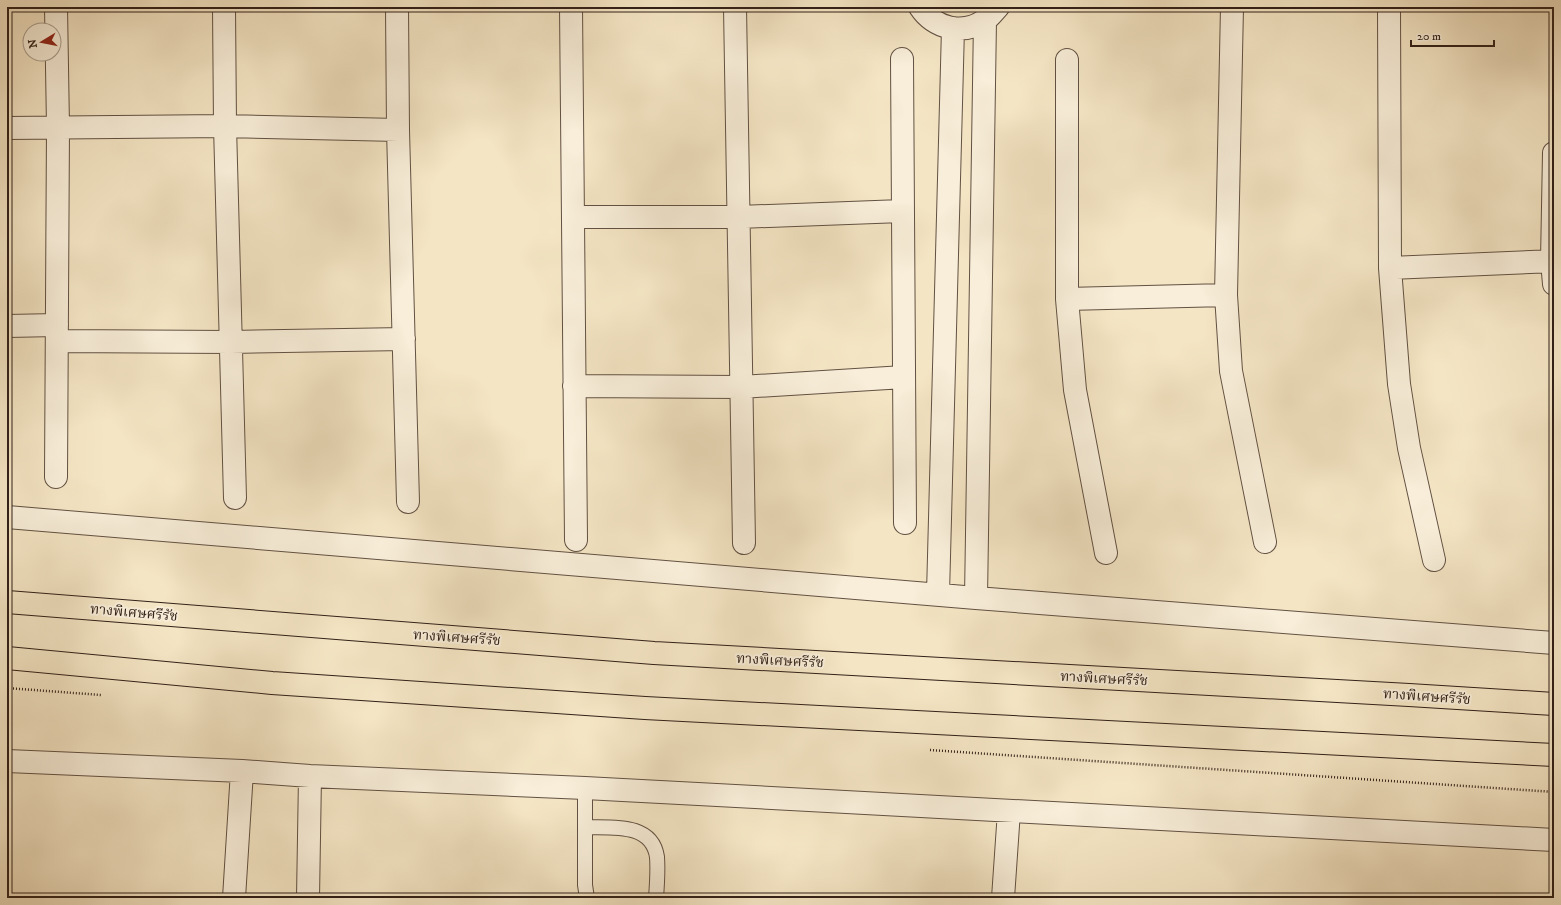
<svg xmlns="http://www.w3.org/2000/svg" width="1561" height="905" viewBox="0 0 1561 905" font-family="'IM FELL DW Pica','Noto Serif Thai',serif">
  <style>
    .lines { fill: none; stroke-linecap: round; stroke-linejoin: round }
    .lane-casing { stroke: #625143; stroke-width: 16 }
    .street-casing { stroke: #625143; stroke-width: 24 }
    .highway-casing { stroke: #312018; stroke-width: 24 }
    .path { stroke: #312018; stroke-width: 2.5; stroke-dasharray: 1 2; stroke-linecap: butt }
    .lane { stroke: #f8eed9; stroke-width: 14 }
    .street { stroke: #f8eed9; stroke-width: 22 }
    .highway { stroke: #f4e5c4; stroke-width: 22 }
    .labels { text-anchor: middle; stroke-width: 4; stroke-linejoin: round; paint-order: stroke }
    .street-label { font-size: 14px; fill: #312018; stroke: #f8eed9 }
  </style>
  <rect width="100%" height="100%" fill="#f4e5c4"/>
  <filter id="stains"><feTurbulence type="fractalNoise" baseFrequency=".005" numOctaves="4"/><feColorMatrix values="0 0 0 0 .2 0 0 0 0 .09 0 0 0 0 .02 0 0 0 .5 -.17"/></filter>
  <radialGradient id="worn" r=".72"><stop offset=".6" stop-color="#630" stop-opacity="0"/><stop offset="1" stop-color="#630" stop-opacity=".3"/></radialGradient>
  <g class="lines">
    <defs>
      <path id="lane" d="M 585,788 L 585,885 L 587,898
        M 585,827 C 611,828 652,822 657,857 C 658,870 657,885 656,898"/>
      <path id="street" d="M 56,7 L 58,127 L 56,477
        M 224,7 L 225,126 L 235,498
        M 397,7 L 398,130 L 408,502
        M 571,7 L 576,540
        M 735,7 L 744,543
        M 920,7 C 934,28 963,36 985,20 C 990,17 994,11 998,7
        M 1232,7 L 1226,295 L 1231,371 L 1265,542
        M 1389,7 L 1390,268 L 1399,384 L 1409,448 L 1434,560
        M 902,59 L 905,523
        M 1067,60 L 1067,299 L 1075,390 L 1106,553
        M 7,128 L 225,126 L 398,130
        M 1554,153 L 1552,261 L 1554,284
        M 573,217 L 739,217 L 902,211
        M 1390,268 L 1554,261
        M 1067,299 L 1226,295
        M 7,326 L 57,325
        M 57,341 L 231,342 L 404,339
        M 574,386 L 741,387 L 904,377
        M 7,517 L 976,598 L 1554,643
        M 938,594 L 953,28
        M 976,598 L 985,20
        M 7,761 L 242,771 L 310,776 L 585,788 L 1554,840
        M 234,898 L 242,771
        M 308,898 L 310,776
        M 1003,898 L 1009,811"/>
      <path id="highway" d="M 7,602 L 654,653 L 1409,695 L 1554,704
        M 7,658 L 272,683 L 645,708 L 1554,755"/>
    </defs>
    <!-- lane casing -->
    <use href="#lane" class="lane-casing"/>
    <!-- street casing -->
    <use href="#street" class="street-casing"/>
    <!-- highway casing -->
    <use href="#highway" class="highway-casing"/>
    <!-- path -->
    <path class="path" d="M 7,688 L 101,695
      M 930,750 L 1554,792"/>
    <!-- lane -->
    <use href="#lane" class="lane"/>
    <!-- street -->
    <use href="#street" class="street"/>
    <!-- highway -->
    <use href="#highway" class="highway"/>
  </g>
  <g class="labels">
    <!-- street labels -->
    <g class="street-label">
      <text transform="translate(134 612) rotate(5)" y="5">ทางพิเศษศรีรัช</text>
      <text transform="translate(457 637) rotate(4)" y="5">ทางพิเศษศรีรัช</text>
      <text transform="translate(780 660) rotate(3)" y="5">ทางพิเศษศรีรัช</text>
      <text transform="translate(1104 678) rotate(3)" y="5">ทางพิเศษศรีรัช</text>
      <text transform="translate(1427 696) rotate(4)" y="5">ทางพิเศษศรีรัช</text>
    </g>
  </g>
  <!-- margin -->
  <rect width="1561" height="905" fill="none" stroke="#f4e5c4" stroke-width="24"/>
  <rect x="8" y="8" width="1545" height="889" fill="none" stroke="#312018" stroke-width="2"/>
  <rect x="12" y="12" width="1537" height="881" fill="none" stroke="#312018"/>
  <!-- north arrow -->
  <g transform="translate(42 42) rotate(260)"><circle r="19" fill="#f8eed9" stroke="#a89c8c"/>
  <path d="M0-3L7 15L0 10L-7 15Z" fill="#8f2418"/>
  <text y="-6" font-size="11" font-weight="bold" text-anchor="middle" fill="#312018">N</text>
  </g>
  <!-- scale -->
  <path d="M1411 40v6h83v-6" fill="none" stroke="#312018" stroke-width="2"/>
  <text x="1417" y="40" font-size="12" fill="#312018" stroke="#f8eed9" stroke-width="3" paint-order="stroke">20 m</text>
  <rect width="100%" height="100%" filter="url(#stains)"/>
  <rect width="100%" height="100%" fill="url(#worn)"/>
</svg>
